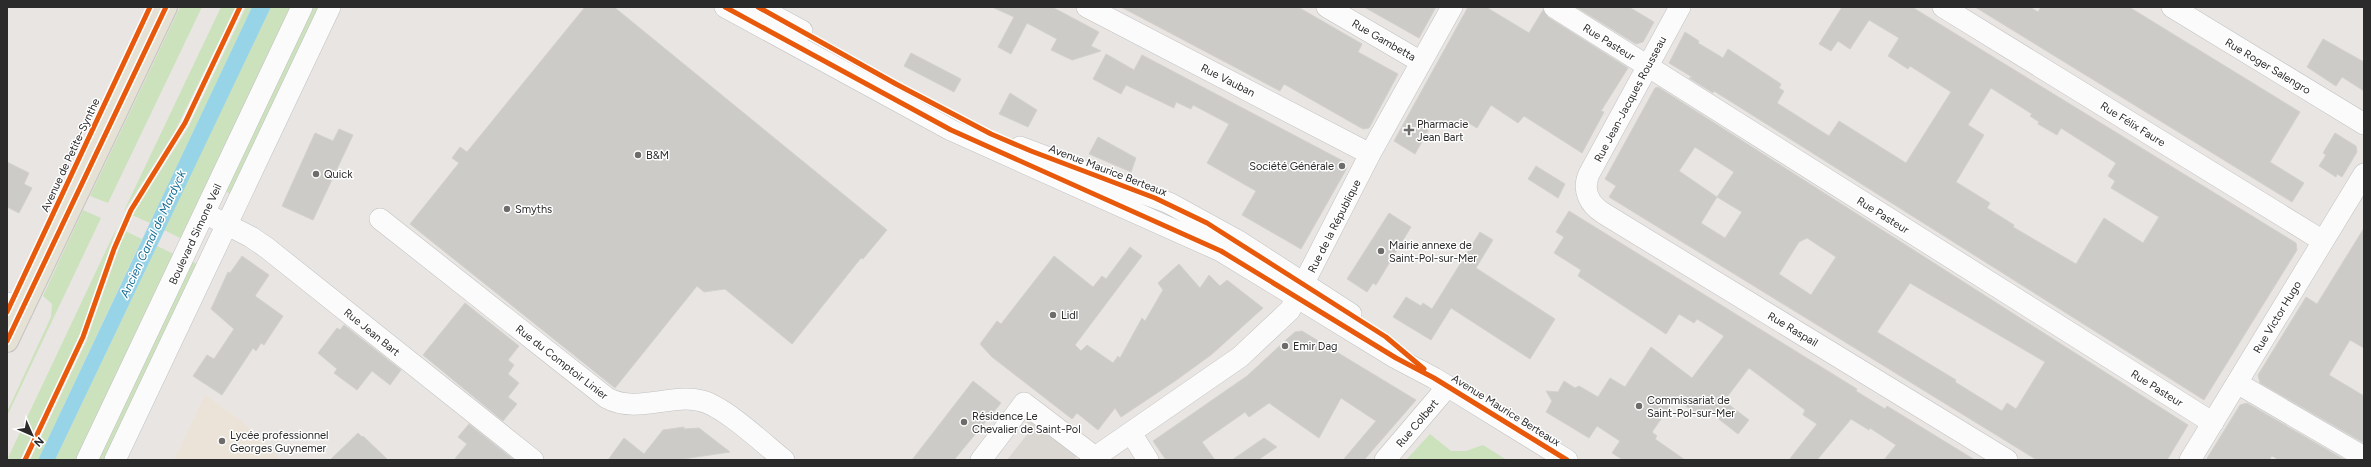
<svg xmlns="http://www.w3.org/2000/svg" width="2371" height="467" viewBox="0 0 2371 467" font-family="Figtree,sans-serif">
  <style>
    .education { fill: #ebe3d7 }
    .green { fill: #cce2bc }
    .plaza { fill: #dad7d3 }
    .water { fill: #98d4e7 }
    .building { fill: #cdcbc8; stroke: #d3d1cd; fill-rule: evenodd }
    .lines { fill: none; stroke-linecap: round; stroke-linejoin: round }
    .minor-casing { stroke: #c2c1c2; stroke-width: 22 }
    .major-casing { stroke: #c5c3c2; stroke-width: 24 }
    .minor { stroke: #fcfbfb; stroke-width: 21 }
    .major { stroke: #e5e2d5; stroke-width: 22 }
    .cycleway-casing { stroke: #fff; stroke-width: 8 }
    .cycleway { stroke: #e8590c; stroke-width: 5 }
    .poi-dot { fill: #6d6c6b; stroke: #fff; stroke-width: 1.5 }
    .labels { text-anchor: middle; stroke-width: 3; stroke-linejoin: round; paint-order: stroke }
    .street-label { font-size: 11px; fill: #2b2b2b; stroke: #fff }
    .poi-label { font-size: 11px; fill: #2b2b2b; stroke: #fff; text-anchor: start }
    .water-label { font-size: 12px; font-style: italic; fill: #146c96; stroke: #fff }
  </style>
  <rect width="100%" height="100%" fill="#e8e5e2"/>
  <!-- education -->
  <path class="education" d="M 205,395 L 242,421 L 281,460 L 174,460 Z"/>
  <!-- green -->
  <path class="green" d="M 180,7 L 202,7 L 108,203 L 90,196 Z
    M 221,7 L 236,7 L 174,133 L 123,213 Z
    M 246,7 L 252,7 L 150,223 L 132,215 L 188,128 Z
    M 271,7 L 291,7 L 182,239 L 164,230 Z
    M 311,7 L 321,7 L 231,193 L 228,193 L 225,190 Z
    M 83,210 L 101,218 L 7,416 L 7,412 L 51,317 L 52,304 L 43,296 Z
    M 117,227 L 78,340 L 20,460 L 7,460 Z
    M 125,231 L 142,239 L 38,460 L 30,460 L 86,342 Z
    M 157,246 L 176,255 L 78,460 L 55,460 Z
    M 191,261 L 199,265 L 106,460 L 97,460 Z
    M 1430,434 L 1451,451 L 1466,451 L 1483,445 L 1507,460 L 1406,460 Z"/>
  <!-- plaza -->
  <path class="plaza" d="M 1031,417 L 1075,451 L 1076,460 L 1007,460 L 1033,427 L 1022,419 Z"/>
  <!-- water -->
  <path class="water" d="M 252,7 L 271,7 L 55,460 L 38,460 Z"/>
  <!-- building -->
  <path class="building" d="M 585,7 L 614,7 L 887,230 L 863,259 L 861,258 L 792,344 L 725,289 L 704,292 L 697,286 L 615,388 L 410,224 L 459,163 L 452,158 L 460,147 L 467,152 Z
    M 992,7 L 1052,7 L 1099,32 L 1091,46 L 1101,51 L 1072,60 L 1051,50 L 1057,39 L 1027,23 L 1011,54 L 998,47 L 1014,17 Z
    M 1121,7 L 1298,7 L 1362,44 L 1358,52 L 1398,74 L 1369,128 L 1363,129 L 1284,84 L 1280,91 Z
    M 1364,7 L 1436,7 L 1419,38 Z
    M 1468,7 L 1486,7 L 1529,33 L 1543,10 L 1548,17 L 1628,68 L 1601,111 L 1604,112 L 1582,153 L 1524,116 L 1518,123 L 1491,105 L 1477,128 L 1465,121 L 1462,126 L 1452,120 L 1448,127 L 1439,122 L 1438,125 L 1433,122 L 1415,154 L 1394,141 Z
    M 1576,7 L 1629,7 L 1654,22 L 1643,42 L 1636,44 Z
    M 1842,7 L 1912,7 L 2296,243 L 2297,250 L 2204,400 L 1714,91 L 1713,93 L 1689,78 L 1692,77 L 1669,63 L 1685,32 L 1699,41 L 1698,43 L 1723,58 L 1728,49 L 1781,84 L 1779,88 L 1784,91 L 1777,103 L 1829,136 L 1839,121 L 1906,163 L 1951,92 L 1910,66 L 1908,69 L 1888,56 L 1899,38 L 1869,20 L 1850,49 L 1838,41 L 1831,51 L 1819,44 ZM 1991,88 L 2032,114 L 2030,116 L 2039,122 L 2038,124 L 2057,135 L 2061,128 L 2116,163 L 2108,176 L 2115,181 L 2111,188 L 2159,217 L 2143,243 L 2104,218 L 2076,264 L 2013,227 L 2014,225 L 1987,208 L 1990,203 L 1956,182 L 1984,135 L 1968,125 Z
    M 1975,7 L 2030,7 L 2038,12 L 2041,7 L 2129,7 L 2300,112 L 2270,162 L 2304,183 L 2292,202 Z
    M 2323,39 L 2364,62 L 2364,91 L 2342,77 L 2336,86 L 2307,67 Z
    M 911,53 L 961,79 L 954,92 L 904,66 Z
    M 1106,54 L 1134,70 L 1142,55 L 1345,162 L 1347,168 L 1301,249 L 1242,215 L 1256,191 L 1207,163 L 1229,124 L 1193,105 L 1191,109 L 1176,102 L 1174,108 L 1126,85 L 1121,94 L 1093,79 Z
    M 1658,87 L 2188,425 L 2167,460 L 2037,460 L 1609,197 L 1616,186 L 1605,179 L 1655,88 ZM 1695,147 L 1734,172 L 1717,197 L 1742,212 L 1725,238 L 1701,223 L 1717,197 L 1679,171 ZM 1807,238 L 1836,257 L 1811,295 L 1779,274 L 1799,242 ZM 1910,283 L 2045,362 L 2016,409 L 2007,403 L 2002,411 L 1955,382 L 1956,380 L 1877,332 Z
    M 1010,93 L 1037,110 L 1028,127 L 999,114 Z
    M 339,129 L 353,135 L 313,220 L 282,206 L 315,133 L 333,141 Z
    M 2335,133 L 2356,146 L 2357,152 L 2342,177 L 2337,174 L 2336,177 L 2319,166 L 2326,155 L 2323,153 Z
    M 1098,137 L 1136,158 L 1131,172 L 1089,154 Z
    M 7,162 L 29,173 L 24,184 L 32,188 L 19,213 L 7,207 Z
    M 1536,166 L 1565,184 L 1558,198 L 1528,179 Z
    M 1569,211 L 1857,389 L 1856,391 L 1885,409 L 1887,406 L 1975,460 L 1884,460 L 1896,445 L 1870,428 L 1869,430 L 1851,419 L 1817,460 L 1789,460 L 1817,424 L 1803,415 L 1805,410 L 1749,368 L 1724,401 L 1749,420 L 1738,434 L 1707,410 L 1702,417 L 1675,399 L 1652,432 L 1657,436 L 1655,439 L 1685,460 L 1623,460 L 1612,453 L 1620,441 L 1597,426 L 1589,438 L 1546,412 L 1552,401 L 1546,391 L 1558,392 L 1564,381 L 1575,388 L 1579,386 L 1598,397 L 1610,378 L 1625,387 L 1651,347 L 1692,378 L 1724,336 L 1697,319 L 1694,323 L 1679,314 L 1666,334 L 1578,276 L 1581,270 L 1554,253 L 1564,237 L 1556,232 Z
    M 1389,213 L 1411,227 L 1376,285 L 1373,283 L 1367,292 L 1347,279 Z
    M 2364,228 L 2364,348 L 2350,340 L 2329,375 L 2364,396 L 2364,443 L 2260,383 L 2258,375 L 2306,297 L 2317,304 Z
    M 1480,232 L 1493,240 L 1476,268 L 1555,319 L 1530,359 L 1451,308 L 1431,340 L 1393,317 L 1406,297 L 1421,306 L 1423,303 L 1432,309 Z
    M 1130,247 L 1142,256 L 1075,345 L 1081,351 L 1087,345 L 1113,363 L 1118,356 L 1120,358 L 1142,318 L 1145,321 L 1163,290 L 1158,283 L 1179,264 L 1200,288 L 1209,275 L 1220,286 L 1227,280 L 1263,308 L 1211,355 L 1175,381 L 1121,417 L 1115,408 L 1098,430 L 1077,413 L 1072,419 L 992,357 L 980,344 L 997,321 L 1001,324 L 1054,256 L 1093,287 L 1102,276 L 1106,279 Z
    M 242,256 L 269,275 L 255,296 L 283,316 L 264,345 L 261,343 L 256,351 L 253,348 L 222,395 L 193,376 L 207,355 L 214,359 L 234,329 L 211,309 L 228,272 L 230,273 Z
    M 465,303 L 519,346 L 508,360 L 514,365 L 508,374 L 519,383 L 508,397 L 517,404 L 503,421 L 423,355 Z
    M 344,325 L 401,370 L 390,385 L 372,371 L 357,390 L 334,373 L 337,369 L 318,353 L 337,328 L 340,330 Z
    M 1302,331 L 1416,400 L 1364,460 L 1343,460 L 1376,421 L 1341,398 L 1319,438 L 1269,403 L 1249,417 L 1245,412 L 1202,442 L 1215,460 L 1166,460 L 1153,441 L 1247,376 L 1287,339 L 1295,332 Z
    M 973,381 L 1001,403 L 954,460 L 912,460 Z
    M 2247,403 L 2345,460 L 2279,460 L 2272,456 L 2269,460 L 2206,460 L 2240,405 Z
    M 469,424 L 514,460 L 454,460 L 467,444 L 458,437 Z
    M 684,427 L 684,429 L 699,428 L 730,452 L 676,460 L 608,460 L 624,438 L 644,454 L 663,430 Z
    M 358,433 L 362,437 L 363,436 L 388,460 L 330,460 Z
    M 1264,438 L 1277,447 L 1258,460 L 1232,460 Z"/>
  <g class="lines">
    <defs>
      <path id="minor" d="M 725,7 L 951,130 L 1221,251 L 1396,358 L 1434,378 L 1567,460
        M 758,7 L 802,31
        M 1087,7 L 1370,154
        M 1327,7 L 1421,62
        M 1554,7 L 2213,423
        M 1680,7 L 1589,174 C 1582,190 1589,204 1603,213 L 2007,460
        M 1943,7 L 2323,241
        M 2172,7 L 2364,124
        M 1020,147 L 1169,203 L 1240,242 L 1351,314
        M 214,218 L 251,237 L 267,248 L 533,460
        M 380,219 L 607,398 C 637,414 671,393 702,401 C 725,407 764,444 784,460
        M 7,303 L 22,310
        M 2237,383 L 2364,457
        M 1131,433 L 1148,460
        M 87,460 L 302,7
        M 115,460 L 330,7
        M 981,460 L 1024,403 L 1095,457
        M 1091,460 L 1240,357 L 1290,310 L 1370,154 L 1452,7
        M 1385,460 L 1448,386
        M 2190,460 L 2364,174"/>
      <path id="major" d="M 7,341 L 166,7"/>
    </defs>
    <!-- minor casing -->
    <use href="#minor" class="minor-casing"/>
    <!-- major casing -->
    <use href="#major" class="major-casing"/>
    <!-- minor -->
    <use href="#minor" class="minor"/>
    <!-- major -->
    <use href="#major" class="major"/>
    <defs>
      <path id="cycleway" d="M 725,7 L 951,130 L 1221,251 L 1396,358 L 1434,378 L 1567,460
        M 758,7 L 896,84 L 991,134 L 1031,151 L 1155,198 L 1207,223 L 1386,337 L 1424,369
        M 7,312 L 150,7
        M 7,341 L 166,7
        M 25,460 L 83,337 L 114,249 L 131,210 L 185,123 L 240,7"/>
    </defs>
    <!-- cycleway casing -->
    <use href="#cycleway" class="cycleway-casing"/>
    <!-- cycleway -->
    <use href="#cycleway" class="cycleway"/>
  </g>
  <!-- markers -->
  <g class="poi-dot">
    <path d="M1407 124h4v4h4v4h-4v4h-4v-4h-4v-4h4z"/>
    <circle cx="638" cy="155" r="4"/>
    <circle cx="1342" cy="166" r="4"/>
    <circle cx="316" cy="174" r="4"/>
    <circle cx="507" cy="209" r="4"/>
    <circle cx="1381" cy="251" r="4"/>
    <circle cx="1053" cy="315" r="4"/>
    <circle cx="1285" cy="346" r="4"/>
    <circle cx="1639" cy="406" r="4"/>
    <circle cx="964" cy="422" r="4"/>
    <circle cx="222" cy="441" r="4"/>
  </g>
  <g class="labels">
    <!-- street labels -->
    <g class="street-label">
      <text transform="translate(1384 40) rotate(30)" y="4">Rue Gambetta</text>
      <text transform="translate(1609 42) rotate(32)" y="4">Rue Pasteur</text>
      <text transform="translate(2268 66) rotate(31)" y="4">Rue Roger Salengro</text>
      <text transform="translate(1228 80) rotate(27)" y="4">Rue Vauban</text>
      <text transform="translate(1630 99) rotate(-62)" y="4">Rue Jean-Jacques Rousseau</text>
      <text transform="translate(2133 124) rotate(32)" y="4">Rue Félix Faure</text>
      <text transform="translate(70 155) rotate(-65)" y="4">Avenue de Petite-Synthe</text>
      <text transform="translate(1108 170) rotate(21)" y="4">Avenue Maurice Berteaux</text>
      <text transform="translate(1883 215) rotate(32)" y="4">Rue Pasteur</text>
      <text transform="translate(1334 226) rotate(-63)" y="4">Rue de la République</text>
      <text transform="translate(195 234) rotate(-65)" y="4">Boulevard Simone Veil</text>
      <text transform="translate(2277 317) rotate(-59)" y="4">Rue Victor Hugo</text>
      <text transform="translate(1793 329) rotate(31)" y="4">Rue Raspail</text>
      <text transform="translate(372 332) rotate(39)" y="4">Rue Jean Bart</text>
      <text transform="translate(562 362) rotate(38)" y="4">Rue du Comptoir Linier</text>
      <text transform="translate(2157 388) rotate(32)" y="4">Rue Pasteur</text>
      <text transform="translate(1506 410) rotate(32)" y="4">Avenue Maurice Berteaux</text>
      <text transform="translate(1417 423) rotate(-50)" y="4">Rue Colbert</text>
    </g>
    <!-- poi labels -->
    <g class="poi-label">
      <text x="1417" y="128">Pharmacie<tspan x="1417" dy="13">Jean Bart</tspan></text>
      <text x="646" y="159">B&amp;M</text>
      <text x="1334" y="170" text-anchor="end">Société Générale</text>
      <text x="324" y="178">Quick</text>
      <text x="515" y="213">Smyths</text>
      <text x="1389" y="249">Mairie annexe de<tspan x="1389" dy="13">Saint-Pol-sur-Mer</tspan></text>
      <text x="1061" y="319">Lidl</text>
      <text x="1293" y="350">Emir Dag</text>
      <text x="1647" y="404">Commissariat de<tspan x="1647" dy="13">Saint-Pol-sur-Mer</tspan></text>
      <text x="972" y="420">Résidence Le<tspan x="972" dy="13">Chevalier de Saint-Pol</tspan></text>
      <text x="230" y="439">Lycée professionnel<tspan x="230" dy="13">Georges Guynemer</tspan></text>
    </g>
    <!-- water labels -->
    <g class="water-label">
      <text transform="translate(153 234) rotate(-65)" y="4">Ancien Canal de Mardyck</text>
    </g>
  </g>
  <!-- border -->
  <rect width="2371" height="467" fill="none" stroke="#2b2b2b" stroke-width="16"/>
  <!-- north arrow -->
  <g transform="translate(32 435) rotate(135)" stroke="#ffffff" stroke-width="3" paint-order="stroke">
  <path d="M0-3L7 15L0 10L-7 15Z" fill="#2b2b2b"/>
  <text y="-6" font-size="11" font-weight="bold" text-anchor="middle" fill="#2b2b2b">N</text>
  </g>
</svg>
